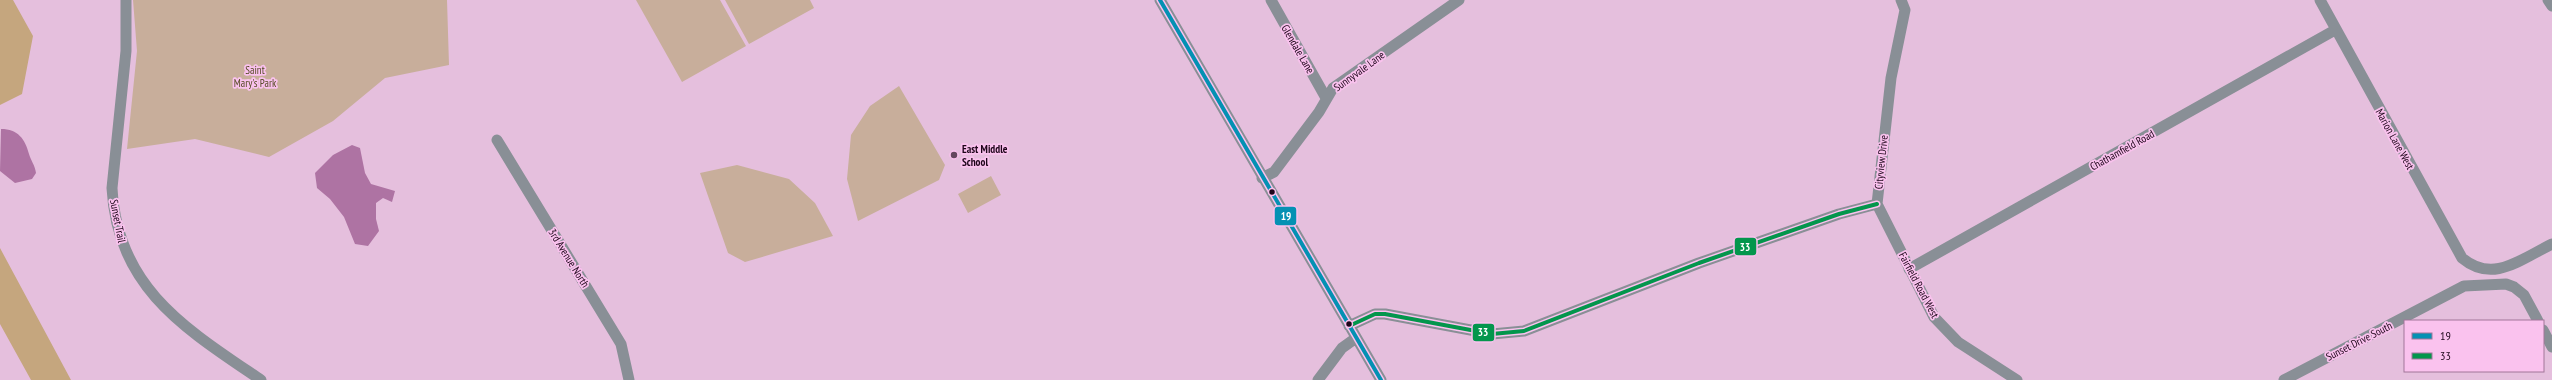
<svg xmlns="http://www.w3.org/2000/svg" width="2552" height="380" viewBox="0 0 2552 380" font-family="'PT Sans Narrow',sans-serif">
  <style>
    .green { fill: #c8ae9b }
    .forest { fill: #c5a67e }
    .water { fill: #ae73a3 }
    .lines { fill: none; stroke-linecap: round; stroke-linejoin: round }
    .minor { stroke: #898f96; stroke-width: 11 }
    .bus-1-casing { stroke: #fac2ee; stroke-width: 7 }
    .bus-2-casing { stroke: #fac2ee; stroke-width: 7 }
    .bus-1 { stroke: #0491b3; stroke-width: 4 }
    .bus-2 { stroke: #03964c; stroke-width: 4 }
    .poi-dot { fill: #64475e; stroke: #fac2ee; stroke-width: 1.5 }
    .bus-dot { fill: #1e061a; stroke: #fac2ee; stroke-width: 1.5 }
    .labels { text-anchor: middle; stroke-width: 3.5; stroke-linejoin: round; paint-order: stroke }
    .street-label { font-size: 11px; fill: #1e061a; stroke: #fac2ee }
    .park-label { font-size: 11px; fill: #554a23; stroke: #fac2ee }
    .poi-label { font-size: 11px; font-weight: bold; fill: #1e061a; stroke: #fac2ee; text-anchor: start }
    .line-badge { stroke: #fac2ee; stroke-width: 1.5 }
    .badge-label { font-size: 11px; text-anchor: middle; font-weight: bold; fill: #fff }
  </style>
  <rect width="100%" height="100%" fill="#e5bfdd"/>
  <!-- green -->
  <path class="green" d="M 133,0 L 447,0 L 449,65 L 385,78 L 333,121 L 269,157 L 195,139 L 127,149 L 137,51 Z
    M 636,0 L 720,0 L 746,46 L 682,82 Z
    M 725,0 L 810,0 L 814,8 L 749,44 Z
    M 899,86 L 945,165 L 939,180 L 858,221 L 847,179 L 851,135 L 870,106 Z
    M 737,165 L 789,179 L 815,203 L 833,236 L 745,262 L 728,253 L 700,173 Z
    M 991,176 L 1001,195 L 968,213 L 958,194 Z"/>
  <!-- forest -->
  <path class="forest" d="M 0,0 L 13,0 L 33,36 L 22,94 L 0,105 Z
    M 0,248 L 71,380 L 31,380 L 0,324 Z"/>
  <!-- water -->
  <path class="water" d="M 1,129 C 18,129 25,139 29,154 C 31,161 35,165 36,173 L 32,179 L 15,183 L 0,171 Z
    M 352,145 L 360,148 L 365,173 L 371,184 L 395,191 L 392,202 L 383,198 L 376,203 L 376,219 L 379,231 L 368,246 L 355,244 L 344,217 L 330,199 L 317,188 L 315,173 L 333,155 Z"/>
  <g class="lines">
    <!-- minor -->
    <path class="minor" d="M 126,0 L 126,51 L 112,188 C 117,288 186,329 261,380
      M 1160,0 L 1381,380
      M 1271,0 L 1326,98
      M 2320,0 L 2462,258 C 2493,284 2521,259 2552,244
      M 2548,0 L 2552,6
      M 497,140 L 621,344 L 629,380
      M 1262,178 L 1274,172 L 1319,112 L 1333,88 L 1459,0
      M 1877,204 L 1934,317 L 1958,342 L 2017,380
      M 1877,204 L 1891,78 L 1905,10 L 1901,0
      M 1909,269 L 2335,30
      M 1349,326 L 1375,314 L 1385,314 L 1492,334 L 1524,331 L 1699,263 L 1839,214 L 1877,204
      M 2543,330 L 2552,347
      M 1318,380 L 1342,348 L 1356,338
      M 2284,380 L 2464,286 L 2506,284 L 2514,287 L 2524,295 L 2538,321"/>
    <defs>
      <path id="bus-1" d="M 1160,0 L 1381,380"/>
      <path id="bus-2" d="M 1349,326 L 1375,314 L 1385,314 L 1492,334 L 1524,331 L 1699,263 L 1839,214 L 1877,204"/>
    </defs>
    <!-- bus-1 casing -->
    <use href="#bus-1" class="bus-1-casing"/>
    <!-- bus-2 casing -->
    <use href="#bus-2" class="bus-2-casing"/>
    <!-- bus-1 -->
    <use href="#bus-1" class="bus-1"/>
    <!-- bus-2 -->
    <use href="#bus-2" class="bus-2"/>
  </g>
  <!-- markers -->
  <circle class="poi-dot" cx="954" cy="155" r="4"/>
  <g class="bus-dot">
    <circle cx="1272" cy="192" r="3.5"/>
    <circle cx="1349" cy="324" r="3.5"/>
  </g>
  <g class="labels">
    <!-- street labels -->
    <g class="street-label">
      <text transform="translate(1298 49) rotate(60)" y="4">Glendale Lane</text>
      <text transform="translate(1359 71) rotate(-36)" y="4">Sunnyvale Lane</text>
      <text transform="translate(2395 139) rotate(61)" y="4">Marion Lane West</text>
      <text transform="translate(2122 150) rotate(-29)" y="4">Chathamfield Road</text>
      <text transform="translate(1881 162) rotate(-84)" y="4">Cityview Drive</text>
      <text transform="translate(118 221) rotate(79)" y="4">Sunset Trail</text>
      <text transform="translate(569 258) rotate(58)" y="4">3rd Avenue North</text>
      <text transform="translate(1919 285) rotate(62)" y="4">Fairfield Road West</text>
      <text transform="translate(2359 341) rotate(-27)" y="4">Sunset Drive South</text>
    </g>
    <!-- park labels -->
    <g class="park-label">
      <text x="255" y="74">Saint<tspan x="255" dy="13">Mary's Park</tspan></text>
    </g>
    <!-- poi labels -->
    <g class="poi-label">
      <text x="962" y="153">East Middle<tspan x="962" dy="13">School</tspan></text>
    </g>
  </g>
  <g class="line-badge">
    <rect x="1274" y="206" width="23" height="20" rx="4" fill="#0491b3"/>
    <rect x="1734" y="237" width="23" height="19" rx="4" fill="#03964c"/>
    <rect x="1472" y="323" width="23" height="19" rx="4" fill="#03964c"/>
  </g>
  <g class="badge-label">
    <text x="1286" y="220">19</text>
    <text x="1745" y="251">33</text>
    <text x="1483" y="336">33</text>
  </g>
  <!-- legend -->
  <rect x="2404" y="320" width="140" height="52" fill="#fac2ee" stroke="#a27799"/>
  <rect x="2412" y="333" width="20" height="6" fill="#0491b3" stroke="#a27799"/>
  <text x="2440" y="340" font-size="12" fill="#1e061a">19</text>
  <rect x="2412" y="353" width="20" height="6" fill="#03964c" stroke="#a27799"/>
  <text x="2440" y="360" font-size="12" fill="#1e061a">33</text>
</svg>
